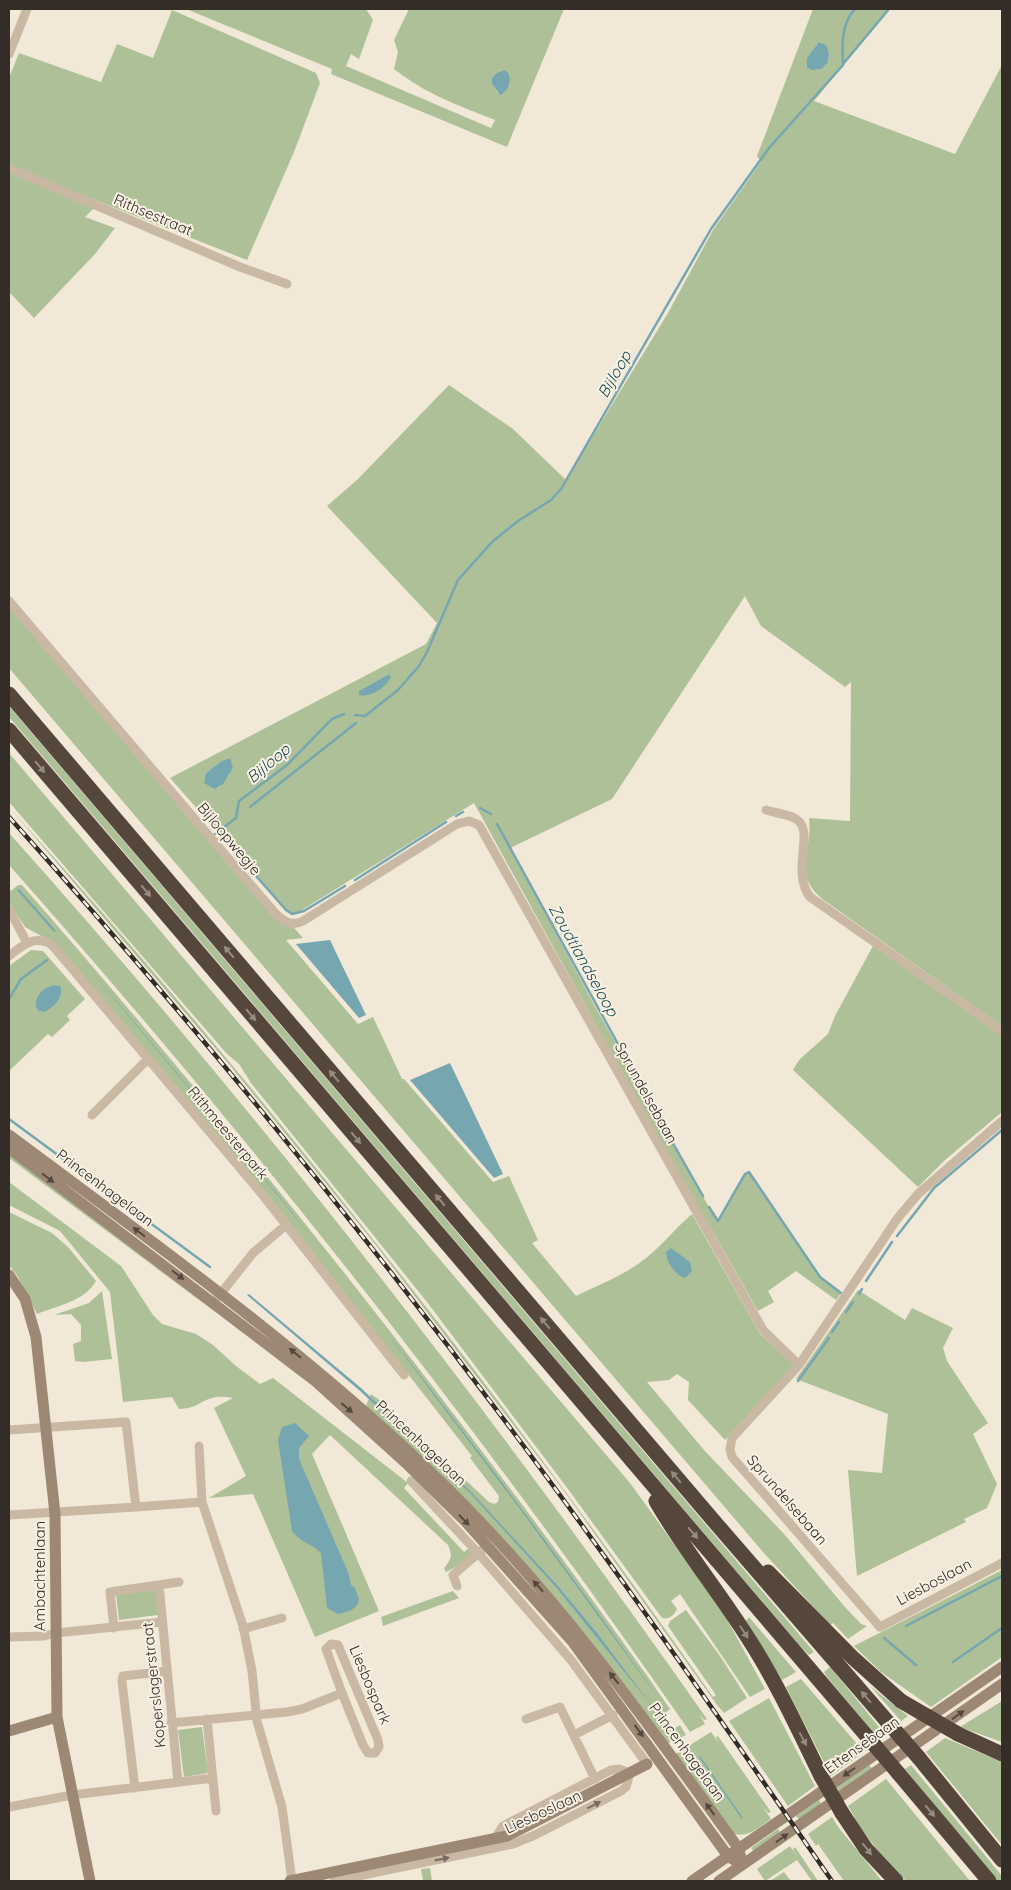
<svg xmlns="http://www.w3.org/2000/svg" width="1011" height="1890" viewBox="0 0 1011 1890" font-family="Quicksand,sans-serif">
  <style>
    .green { fill: #aec098; fill-rule: evenodd }
    .water { fill: #76a6af }
    .lines { fill: none; stroke-linecap: round; stroke-linejoin: round }
    .stream { stroke: #76a6af; stroke-width: 2.5 }
    .street { stroke: #c9b9a4; stroke-width: 9 }
    .secondary { stroke: #9d8875; stroke-width: 11 }
    .highway { stroke: #55473c; stroke-width: 15 }
    .rail-casing { stroke: #342c26; stroke-width: 4.5 }
    .rail { stroke: #f9f2e4; stroke-width: 2.5; stroke-dasharray: 8; stroke-linecap: butt }
    .highway-bridge { stroke: #55473c; stroke-width: 15 }
    .oneway { fill: #978b7f }
    .oneway2 { fill: #54483e }
    .oneway3 { fill: #776b5f }
    .labels { text-anchor: middle; stroke-width: 4; stroke-linejoin: round; paint-order: stroke }
    .street-label { font-size: 15px; fill: #342c26; stroke: #f9f2e4 }
    .water-label { font-size: 16px; font-style: italic; fill: #1b4b56; stroke: #f9f2e4 }
  </style>
  <rect width="100%" height="100%" fill="#f1e8d8"/>
  <!-- green -->
  <path class="green" d="M 186,9 L 366,9 L 373,20 L 359,59 L 351,54 L 346,66 L 491,128 L 495,120 C 455,104 428,95 394,69 L 398,52 L 394,40 L 409,9 L 564,9 L 507,147 L 331,74 L 332,69 ZM 505,70 L 510,77 L 510,84 L 498,93 L 492,84 L 493,78 Z
    M 813,9 L 890,9 L 814,101 L 955,154 L 1002,65 L 1002,1026 L 825,901 C 790,874 813,854 809,818 L 850,821 L 851,682 L 845,687 L 761,626 L 745,596 L 612,799 L 510,848 L 598,1012 L 717,1221 L 743,1175 L 749,1173 L 821,1279 L 841,1293 L 836,1300 L 796,1271 L 768,1291 L 774,1302 L 758,1311 L 712,1230 L 686,1188 L 474,803 L 294,915 L 291,915 L 170,778 L 426,644 L 437,623 L 327,506 L 357,480 L 449,385 L 513,429 L 566,480 L 668,313 L 713,230 L 761,162 L 757,156 ZM 820,42 L 822,43 L 829,54 L 828,62 L 816,45 ZM 220,762 L 229,775 L 218,788 L 206,773 Z
    M 172,10 L 316,73 L 320,83 L 294,152 L 247,260 L 9,166 L 9,78 L 19,53 L 101,82 L 117,44 L 153,58 Z
    M 9,172 L 96,206 L 85,217 L 115,228 L 95,254 L 34,318 L 9,292 Z
    M 9,605 L 303,938 L 286,940 L 358,1024 L 373,1017 L 402,1079 L 404,1079 L 493,1182 L 509,1176 L 538,1240 L 532,1243 L 576,1296 C 596,1286 620,1277 638,1264 C 659,1250 673,1230 692,1214 L 760,1334 L 795,1365 L 725,1440 L 688,1400 L 689,1382 L 677,1374 L 669,1380 L 647,1382 L 704,1450 L 785,1535 L 844,1606 L 861,1624 L 867,1626 L 848,1639 L 833,1623 L 830,1625 L 763,1552 L 9,668 Z
    M 9,706 L 712,1532 L 814,1652 L 809,1655 L 800,1646 L 9,717 Z
    M 9,753 L 630,1483 L 723,1612 L 765,1689 L 750,1697 L 680,1594 L 671,1601 L 677,1609 C 675,1615 668,1620 662,1618 L 568,1489 L 427,1302 L 251,1083 L 239,1064 L 227,1054 L 9,802 Z
    M 9,807 C 262,1088 496,1387 713,1697 L 716,1695 L 668,1626 L 670,1621 L 686,1610 L 720,1656 L 747,1698 L 724,1713 L 717,1705 L 564,1491 L 375,1244 L 228,1063 Z
    M 9,833 C 260,1113 491,1411 707,1719 L 704,1720 L 699,1714 L 705,1724 L 690,1732 C 481,1430 253,1140 9,865 Z
    M 18,885 L 22,885 C 244,1139 452,1403 648,1677 L 670,1709 L 665,1713 L 667,1717 L 663,1720 L 670,1731 L 680,1725 L 686,1735 L 666,1744 L 572,1621 L 365,1408 L 371,1394 L 382,1402 L 489,1502 L 494,1504 L 498,1502 L 499,1496 L 470,1458 L 472,1456 L 268,1195 L 56,944 L 25,927 L 9,902 L 9,889 L 11,891 Z
    M 874,944 L 1002,1035 L 1002,1112 L 945,1160 L 918,1187 L 793,1070 L 799,1060 L 828,1034 L 835,1016 Z
    M 31,950 L 43,951 L 85,999 L 67,1016 L 70,1020 L 52,1037 L 48,1034 L 9,1071 L 9,966 Z
    M 9,1152 L 219,1315 L 9,1158 Z
    M 9,1182 L 121,1266 L 153,1315 L 162,1324 L 196,1334 L 213,1345 L 236,1366 L 260,1384 L 273,1378 L 408,1483 L 404,1488 L 464,1552 L 469,1548 L 473,1553 L 463,1563 L 446,1572 L 444,1568 C 451,1560 453,1556 448,1545 L 330,1435 L 312,1454 L 379,1611 L 315,1637 L 253,1494 L 209,1498 L 246,1476 L 214,1408 L 233,1398 C 226,1397 219,1396 212,1398 C 198,1402 198,1408 179,1409 L 172,1397 L 123,1402 L 110,1292 L 60,1231 L 9,1205 Z
    M 9,1212 L 52,1233 L 68,1247 L 96,1281 C 85,1301 57,1306 37,1314 L 18,1277 L 9,1265 Z
    M 858,1290 L 905,1320 L 912,1308 L 953,1328 L 943,1348 L 947,1361 L 988,1423 L 973,1434 L 997,1484 L 987,1508 L 964,1519 L 966,1522 L 857,1576 L 848,1470 L 882,1473 L 888,1414 L 796,1379 Z
    M 102,1291 L 112,1359 L 83,1362 L 75,1361 L 73,1344 L 81,1341 L 81,1325 L 71,1314 L 54,1315 L 89,1303 Z
    M 1002,1570 L 1002,1657 L 931,1707 L 881,1672 L 854,1646 Z
    M 156,1589 L 158,1615 L 119,1620 L 116,1594 Z
    M 453,1591 L 459,1598 L 383,1626 L 381,1617 Z
    M 749,1617 L 796,1672 L 782,1680 L 746,1621 Z
    M 830,1667 L 884,1733 L 878,1738 L 827,1677 L 824,1672 Z
    M 801,1679 L 864,1752 L 831,1776 L 786,1687 Z
    M 870,1686 L 908,1716 L 901,1721 Z
    M 769,1698 L 815,1786 L 788,1806 L 729,1721 Z
    M 1002,1701 L 1002,1742 L 960,1727 Z
    M 202,1727 L 208,1773 L 184,1777 L 178,1730 Z
    M 711,1732 L 719,1743 L 716,1737 L 718,1736 L 771,1812 L 768,1813 L 762,1806 L 771,1819 C 758,1828 747,1839 731,1833 L 674,1755 Z
    M 945,1738 L 1002,1762 L 1002,1845 L 926,1752 Z
    M 869,1765 L 874,1770 L 840,1794 L 837,1788 Z
    M 911,1765 L 1002,1876 L 1002,1881 L 997,1881 L 905,1769 Z
    M 886,1779 L 970,1881 L 906,1881 L 878,1851 L 854,1819 L 855,1818 L 848,1806 Z
    M 819,1800 L 823,1806 L 801,1821 L 796,1816 Z
    M 832,1817 L 839,1828 L 882,1881 L 844,1881 L 818,1844 L 816,1846 L 839,1881 L 808,1834 Z
    M 778,1829 L 782,1835 L 755,1853 L 751,1848 Z
    M 790,1846 L 798,1857 L 793,1849 L 795,1847 L 818,1881 L 812,1881 L 797,1860 L 765,1881 L 757,1869 Z
    M 430,1868 L 432,1881 L 423,1881 L 421,1869 Z
    M 784,1872 L 791,1881 L 770,1881 Z"/>
  <!-- water -->
  <path class="water" d="M 819,42 L 826,45 L 829,54 L 828,62 L 821,69 L 812,70 L 807,67 L 807,58 Z
    M 505,70 C 514,77 510,90 500,95 L 492,84 L 492,78 L 497,73 Z
    M 388,675 L 391,676 C 387,687 371,698 359,695 L 359,691 Z
    M 230,758 L 233,768 L 223,784 L 215,789 L 204,783 L 206,773 L 220,762 Z
    M 19,889 L 56,931 L 54,932 L 17,890 Z
    M 330,940 L 366,1015 L 359,1018 L 296,944 Z
    M 80,958 C 285,1198 481,1445 662,1703 L 520,1509 L 381,1325 L 275,1191 Z
    M 54,985 L 61,987 C 62,999 55,1006 45,1012 L 39,1011 L 36,1007 C 35,995 43,988 54,985 Z
    M 450,1063 L 503,1174 L 494,1178 L 410,1080 Z
    M 671,1248 L 690,1262 L 692,1271 L 685,1278 C 675,1275 666,1262 666,1252 Z
    M 249,1294 L 361,1388 L 471,1492 L 557,1585 L 597,1633 L 652,1706 L 555,1586 L 470,1493 L 359,1390 L 247,1295 Z
    M 295,1423 L 309,1436 L 299,1448 L 299,1459 L 348,1572 L 351,1585 L 355,1588 L 359,1600 C 357,1610 347,1612 338,1614 L 327,1608 L 321,1553 C 312,1543 303,1545 292,1531 L 278,1440 L 282,1427 Z
    M 700,1756 L 743,1818 L 742,1819 L 699,1757 Z"/>
  <g class="lines">
    <!-- stream -->
    <path class="stream" d="M 843,64 L 889,9
      M 355,715 L 365,716 L 398,690 L 419,666 L 427,652 L 458,580 L 492,542 L 518,521 L 551,500 L 561,489 L 711,229 L 769,148 L 843,65 C 842,46 841,23 855,9
      M 250,807 L 356,723
      M 480,808 L 491,814
      M 456,816 L 463,812
      M 497,824 L 652,1106
      M 215,834 L 236,818 L 239,801 L 287,765 L 332,719 L 344,714
      M 226,842 L 286,910 L 292,914 L 304,911 L 345,886
      M 355,880 L 446,822
      M 9,999 L 21,979 L 47,960
      M 658,1117 L 703,1196
      M 9,1119 L 210,1267
      M 709,1207 L 718,1221 L 745,1174 L 749,1172 L 820,1277 L 841,1293
      M 897,1236 L 934,1188 L 1002,1130
      M 866,1281 L 892,1242
      M 859,1294 L 862,1289
      M 846,1312 L 853,1302
      M 832,1332 L 839,1322
      M 798,1381 L 829,1338
      M 906,1626 L 1002,1576
      M 884,1638 L 916,1665
      M 953,1662 L 1002,1628
      M 1002,1712 L 1002,1714"/>
    <!-- street -->
    <path class="street" d="M 9,54 L 27,9
      M 9,168 L 240,267 L 287,284
      M 9,601 L 274,912 C 283,921 291,927 303,921 L 457,824 L 469,821 L 479,825 L 763,1330 L 799,1365
      M 766,810 C 775,813 788,814 796,819 C 816,831 790,871 810,897 L 1002,1031
      M 9,909 L 27,943
      M 9,956 C 22,946 36,933 53,946 L 261,1193 L 404,1375
      M 92,1115 L 148,1059
      M 1002,1121 L 918,1194 L 897,1219 L 799,1365 L 732,1438 L 730,1449 L 732,1457 L 880,1627 L 1002,1563
      M 218,1297 L 253,1253 L 286,1225
      M 9,1430 L 126,1422 L 136,1507 L 202,1502
      M 199,1446 L 202,1502 L 243,1626 L 252,1671 L 257,1721 L 282,1807 L 292,1881
      M 411,1481 L 479,1554 L 571,1660 L 647,1764
      M 9,1515 L 136,1507
      M 159,1585 L 178,1782
      M 457,1586 L 453,1575 L 482,1550
      M 114,1628 L 110,1592 L 179,1582
      M 243,1629 L 282,1618
      M 9,1637 L 44,1636 L 56,1633 L 162,1622
      M 207,1719 L 216,1811
      M 526,1719 L 560,1707 L 595,1779
      M 171,1723 L 287,1712 L 302,1709 L 342,1693 L 363,1745 L 368,1753 L 375,1753 L 379,1747 L 378,1740 L 340,1650 L 338,1645 L 331,1644 L 326,1649 L 342,1693
      M 574,1735 L 613,1715
      M 135,1788 L 122,1682 L 123,1676 L 167,1671
      M 9,1807 L 72,1795 L 213,1778
      M 334,1881 L 513,1844 L 535,1835 L 621,1791 L 626,1787 L 630,1773 L 619,1769 L 611,1770 L 503,1826 L 494,1840"/>
    <!-- secondary -->
    <path class="secondary" d="M 9,1135 C 159,1247 313,1356 447,1488 C 558,1597 648,1723 739,1849 L 742,1865
      M 9,1148 L 314,1380 L 408,1465 L 466,1522 L 572,1641 L 728,1856 L 742,1865
      M 9,1275 L 25,1299 L 36,1337 L 55,1514 L 57,1717 L 90,1881
      M 9,1731 L 57,1717
      M 290,1881 L 507,1836 L 647,1764
      M 692,1881 L 1002,1667
      M 719,1881 L 1002,1684"/>
    <!-- highway -->
    <path class="highway" d="M 9,694 L 719,1527 L 892,1727
      M 9,730 L 871,1741
      M 656,1501 C 684,1550 720,1593 750,1641 C 777,1683 799,1731 821,1776
      M 768,1572 L 852,1657 L 901,1701
      M 958,1734 L 1002,1754
      M 919,1758 L 1002,1860
      M 899,1774 L 989,1881
      M 842,1813 L 866,1849 L 896,1881"/>
    <defs>
      <path id="rail" d="M 9,817 C 185,1013 353,1218 511,1429 C 622,1577 727,1729 832,1881"/>
    </defs>
    <!-- rail casing -->
    <use href="#rail" class="rail-casing"/>
    <!-- rail -->
    <use href="#rail" class="rail"/>
    <!-- highway-bridge -->
    <path class="highway-bridge" d="M 901,1701 L 958,1734
      M 892,1727 L 919,1758
      M 871,1741 L 899,1774
      M 821,1776 L 842,1813"/>
  </g>
  <!-- one-way arrows -->
  <defs><path id="oneway-solid" d="M-6-.8H1V-3.2L6.5 0L1 3.2V.8H-6Z" transform="scale(1.25)"/></defs>
  <g class="oneway">
    <use href="#oneway-solid" transform="translate(40 767) rotate(50)"/>
    <use href="#oneway-solid" transform="translate(146 891) rotate(50)"/>
    <use href="#oneway-solid" transform="translate(229 952) rotate(-130)"/>
    <use href="#oneway-solid" transform="translate(251 1015) rotate(50)"/>
    <use href="#oneway-solid" transform="translate(334 1076) rotate(-130)"/>
    <use href="#oneway-solid" transform="translate(356 1138) rotate(50)"/>
    <use href="#oneway-solid" transform="translate(440 1200) rotate(-130)"/>
    <use href="#oneway-solid" transform="translate(545 1323) rotate(-130)"/>
    <use href="#oneway-solid" transform="translate(676 1477) rotate(-130)"/>
    <use href="#oneway-solid" transform="translate(693 1533) rotate(49)"/>
    <use href="#oneway-solid" transform="translate(744 1632) rotate(57)"/>
    <use href="#oneway-solid" transform="translate(866 1697) rotate(-131)"/>
    <use href="#oneway-solid" transform="translate(803 1739) rotate(62)"/>
    <use href="#oneway-solid" transform="translate(930 1811) rotate(50)"/>
    <use href="#oneway-solid" transform="translate(867 1849) rotate(52)"/>
  </g>
  <g class="oneway2">
    <use href="#oneway-solid" transform="translate(48 1178) rotate(37)"/>
    <use href="#oneway-solid" transform="translate(139 1232) rotate(-143)"/>
    <use href="#oneway-solid" transform="translate(178 1275) rotate(37)"/>
    <use href="#oneway-solid" transform="translate(295 1353) rotate(-140)"/>
    <use href="#oneway-solid" transform="translate(347 1408) rotate(41)"/>
    <use href="#oneway-solid" transform="translate(464 1520) rotate(46)"/>
    <use href="#oneway-solid" transform="translate(538 1586) rotate(-132)"/>
    <use href="#oneway-solid" transform="translate(614 1678) rotate(-128)"/>
    <use href="#oneway-solid" transform="translate(958 1715) rotate(-35)"/>
    <use href="#oneway-solid" transform="translate(639 1731) rotate(54)"/>
    <use href="#oneway-solid" transform="translate(849 1772) rotate(145)"/>
    <use href="#oneway-solid" transform="translate(710 1809) rotate(-126)"/>
    <use href="#oneway-solid" transform="translate(782 1838) rotate(-35)"/>
  </g>
  <g class="oneway3">
    <use href="#oneway-solid" transform="translate(594 1805) rotate(-27)"/>
    <use href="#oneway-solid" transform="translate(442 1859) rotate(-12)"/>
  </g>
  <g class="labels">
    <!-- street labels -->
    <g class="street-label">
      <text transform="translate(153 215) rotate(23)" y="5">Rithsestraat</text>
      <text transform="translate(229 839) rotate(50)" y="5">Bijloopwegje</text>
      <text transform="translate(646 1093) rotate(61)" y="5">Sprundelsebaan</text>
      <text transform="translate(228 1133) rotate(50)" y="5">Rithmeesterpark</text>
      <text transform="translate(105 1188) rotate(37)" y="5">Princenhagelaan</text>
      <text transform="translate(421 1443) rotate(43)" y="5">Princenhagelaan</text>
      <text transform="translate(787 1500) rotate(49)" y="5">Sprundelsebaan</text>
      <text transform="translate(40 1576) rotate(-90)" y="5">Ambachtenlaan</text>
      <text transform="translate(934 1582) rotate(-28)" y="5">Liesboslaan</text>
      <text transform="translate(154 1685) rotate(-96)" y="5">Koperslagerstraat</text>
      <text transform="translate(370 1685) rotate(67)" y="5">Liesbospark</text>
      <text transform="translate(862 1745) rotate(-35)" y="5">Ettensebaan</text>
      <text transform="translate(687 1752) rotate(54)" y="5">Princenhagelaan</text>
      <text transform="translate(543 1812) rotate(-25)" y="5">Liesboslaan</text>
    </g>
    <!-- water labels -->
    <g class="water-label">
      <text transform="translate(614 374) rotate(-60)" y="6">Bijloop</text>
      <text transform="translate(268 763) rotate(-40)" y="6">Bijloop</text>
      <text transform="translate(584 960) rotate(61)" y="6">Zoudtlandseloop</text>
    </g>
  </g>
  <!-- border -->
  <rect width="1011" height="1890" fill="none" stroke="#342c26" stroke-width="20"/>
</svg>
